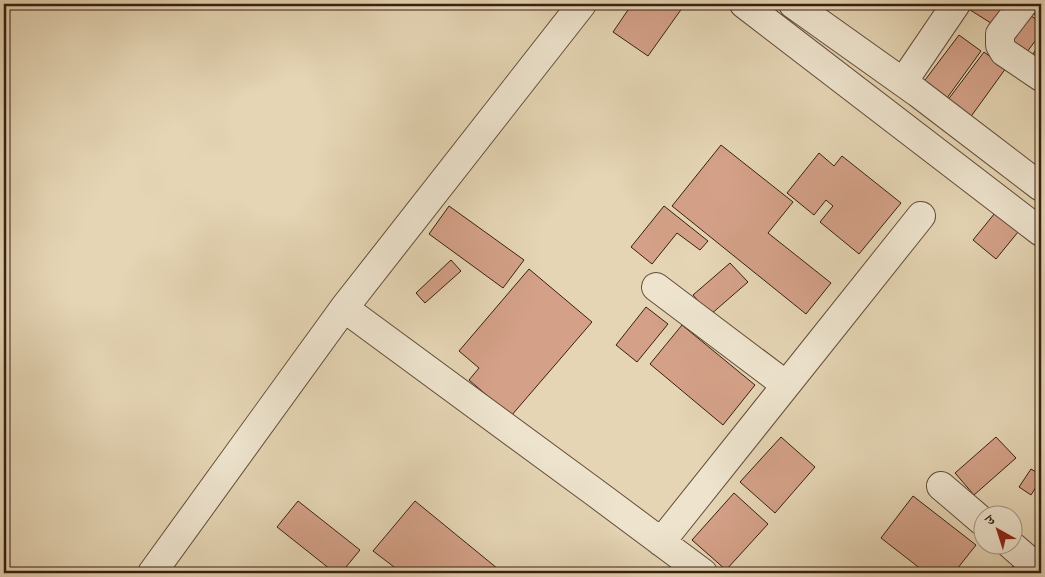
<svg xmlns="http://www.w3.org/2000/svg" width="1045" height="577" viewBox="0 0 1045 577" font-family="Alegreya,'Noto Serif Devanagari',serif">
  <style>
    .building { fill: #d4a188; stroke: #391f11 }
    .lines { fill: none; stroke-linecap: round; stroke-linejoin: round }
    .minor-casing { stroke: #644c3a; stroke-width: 30 }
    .minor { stroke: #eee4ce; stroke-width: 28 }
  </style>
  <rect width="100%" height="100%" fill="#e5d5b4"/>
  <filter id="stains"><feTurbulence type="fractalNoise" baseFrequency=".004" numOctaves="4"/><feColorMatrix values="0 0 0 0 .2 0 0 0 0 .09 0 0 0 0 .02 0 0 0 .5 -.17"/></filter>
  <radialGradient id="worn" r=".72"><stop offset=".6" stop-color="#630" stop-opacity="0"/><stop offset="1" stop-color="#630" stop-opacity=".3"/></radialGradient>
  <!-- building -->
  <path class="building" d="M 632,4 L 685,4 L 648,56 L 613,32 Z
    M 970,4 L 1009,4 L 994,25 L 967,8 Z
    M 1034,4 L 1041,4 L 1041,19 L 1029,11 Z
    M 1030,15 L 1041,23 L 1041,33 L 1027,52 L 1011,40 Z
    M 959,35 L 981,51 L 942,105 L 919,88 Z
    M 1041,43 L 1041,68 L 1029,59 Z
    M 984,52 L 1006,68 L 967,122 L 944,105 Z
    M 721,145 L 793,202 L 768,233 L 831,283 L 806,314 L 672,206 Z
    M 819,153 L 834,166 L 842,156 L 901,203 L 859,254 L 820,222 L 833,206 L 826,200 L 814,215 L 787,193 Z
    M 449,206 L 524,260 L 503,288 L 429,234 Z
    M 664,206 L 708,241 L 700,250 L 677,233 L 652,264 L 631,247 Z
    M 995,213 L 1018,232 L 996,259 L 973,240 Z
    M 451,260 L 461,271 L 425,303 L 416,293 Z
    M 730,263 L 748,282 L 710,315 L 693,295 Z
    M 529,269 L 592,322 L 511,416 L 469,380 L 479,368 L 459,351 Z
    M 646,307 L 668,324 L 637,362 L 616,345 Z
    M 682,325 L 755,385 L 723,425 L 650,364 Z
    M 781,437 L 815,467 L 775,513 L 740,482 Z
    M 996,437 L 1016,458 L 974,495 L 955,473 Z
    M 1031,469 L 1041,475 L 1041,479 L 1031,495 L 1019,487 Z
    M 734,493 L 768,524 L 726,570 L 692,540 Z
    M 913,496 L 976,545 L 957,569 L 963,573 L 926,573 L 881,538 Z
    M 298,501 L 360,550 L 341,573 L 335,573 L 277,527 Z
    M 415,501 L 503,573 L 402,573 L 373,551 Z
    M 1014,565 L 1022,573 L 1006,573 Z"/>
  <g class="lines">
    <defs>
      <path id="minor" d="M 744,4 L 1041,232
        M 793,4 L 918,93 L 1041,187
        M 1023,4 L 1000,34 L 1000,45 L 1004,52 L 1041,77
        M 903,82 L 956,4
        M 656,287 L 786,385
        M 344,308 L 582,4
        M 941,486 L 982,521
        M 661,542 L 921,216
        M 1010,544 L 1041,571
        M 152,573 L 344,308 L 597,494 L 703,573"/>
    </defs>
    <!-- minor casing -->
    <use href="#minor" class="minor-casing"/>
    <!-- minor -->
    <use href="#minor" class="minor"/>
  </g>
  <!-- margin -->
  <rect width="1045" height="577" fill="none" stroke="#e5d5b4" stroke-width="20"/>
  <rect x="5" y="5" width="1035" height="567" fill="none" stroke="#391f11" stroke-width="2.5"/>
  <rect x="10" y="10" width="1025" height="557" fill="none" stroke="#391f11"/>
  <!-- north arrow -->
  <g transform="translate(998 530) rotate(321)"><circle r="24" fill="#eee4ce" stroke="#a69582"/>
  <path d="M0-4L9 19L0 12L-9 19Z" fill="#8f2418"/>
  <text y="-8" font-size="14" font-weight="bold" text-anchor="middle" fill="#391f11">उ</text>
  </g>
  <rect width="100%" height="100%" filter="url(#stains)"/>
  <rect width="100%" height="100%" fill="url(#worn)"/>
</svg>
